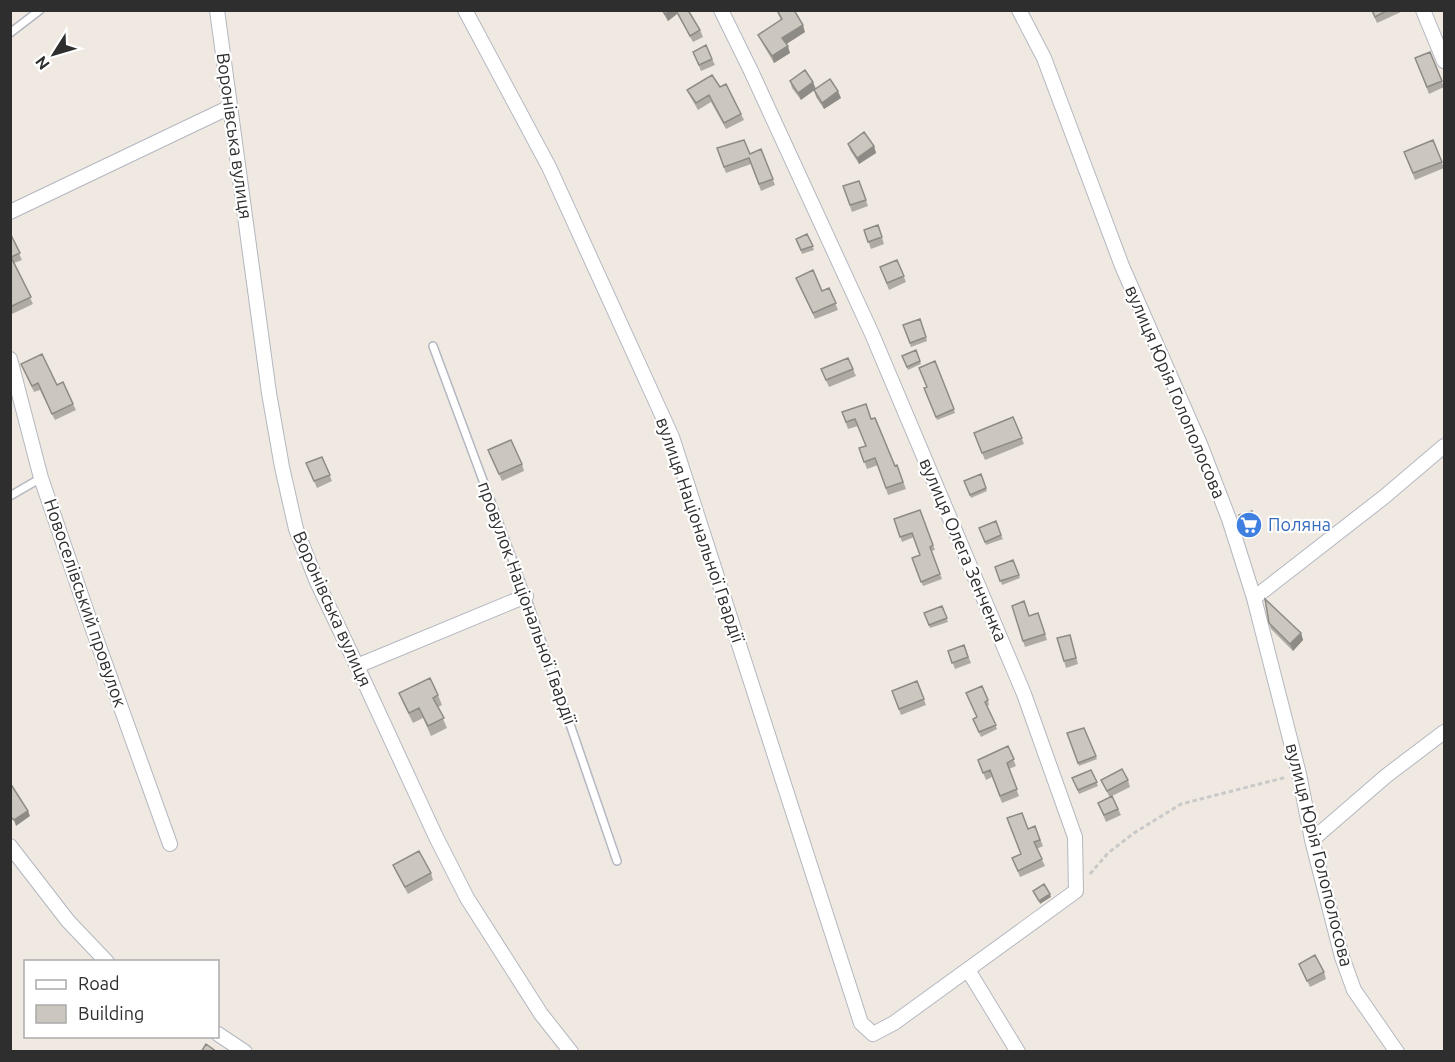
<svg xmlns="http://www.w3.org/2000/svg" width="1455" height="1062" viewBox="0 0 1455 1062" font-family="Ubuntu,sans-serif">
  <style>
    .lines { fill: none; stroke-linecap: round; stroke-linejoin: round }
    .service-casing { stroke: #b4b7c1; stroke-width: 10 }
    .minor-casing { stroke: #b4b7c1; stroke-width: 16 }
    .path { stroke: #c9c9c9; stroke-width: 3; stroke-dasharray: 4.5 3; stroke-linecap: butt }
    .service { stroke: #fff; stroke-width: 7 }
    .minor { stroke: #fff; stroke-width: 14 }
    .wall { fill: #afaba4 }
    .shaded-wall { fill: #8e8b86 }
    .building { fill: #cbc7bf; stroke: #8e8b86; stroke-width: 1.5 }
    .labels { text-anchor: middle; stroke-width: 4.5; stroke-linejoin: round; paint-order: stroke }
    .street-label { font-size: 18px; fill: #2e2e2e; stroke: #fff }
    .shop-label { font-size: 18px; fill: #366cbe; stroke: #fff; text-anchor: start }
  </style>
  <rect width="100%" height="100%" fill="#efe9e1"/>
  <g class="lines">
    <defs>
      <path id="service" d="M 10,33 L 40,10
        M 433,346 L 526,596 L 617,861
        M 10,496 L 41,478"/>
      <path id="minor" d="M 217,10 L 269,393 L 282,467 L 296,529 L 317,582 L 357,666 L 436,837 L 467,898 L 541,1014 L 571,1052
        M 465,10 L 549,167 L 672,437 L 861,1023 L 873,1034 L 894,1023 L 1076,891 L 1075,837 L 1024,694 L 872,334 L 751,71 L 721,10
        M 1019,10 L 1044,58 L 1122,266 L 1200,444 L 1229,519 L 1254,598 L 1299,774 L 1312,840 L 1342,957 L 1354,990 L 1397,1052
        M 1423,10 L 1444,61
        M 10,212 L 230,107
        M 10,359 L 41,478 L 92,627 L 170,844
        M 1254,598 L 1384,497 L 1444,446
        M 357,666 L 526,596
        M 1312,840 L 1386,776 L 1444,732
        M 10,846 L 68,921 L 107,962
        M 968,970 L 1018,1052
        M 218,1034 L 245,1052"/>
    </defs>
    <!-- service casing -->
    <use href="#service" class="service-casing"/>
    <!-- minor casing -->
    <use href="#minor" class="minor-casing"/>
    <!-- path -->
    <path class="path" d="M 1090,874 L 1108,853 L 1134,833 L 1181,804 L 1287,777"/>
    <!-- service -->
    <use href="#service" class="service"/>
    <!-- minor -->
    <use href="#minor" class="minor"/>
  </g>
  <!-- wall -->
  <path class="wall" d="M 661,10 L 688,10 L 700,30 L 703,37 L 693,42 L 677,14 L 668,21 Z
    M 776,10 L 805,32 L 786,44 L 790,53 L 774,63 L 761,41 L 758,35 L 781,20 Z
    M 1371,10 L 1401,10 L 1401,12 L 1377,23 Z
    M 693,52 L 712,59 L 715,65 L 701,71 Z
    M 1430,52 L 1444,87 L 1429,94 L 1415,58 Z
    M 805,70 L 801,100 L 792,88 L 790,81 Z
    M 720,87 L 741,114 L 744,120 L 726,129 L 711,102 L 698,110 L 690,96 L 687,90 Z
    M 814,90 L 841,98 L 824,109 L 816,97 Z
    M 1433,140 L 1444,168 L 1415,180 L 1404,152 Z
    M 848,144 L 874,146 L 876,153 L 859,164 L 850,150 Z
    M 717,148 L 750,154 L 761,149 L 775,185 L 761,191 L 751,164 L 726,173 Z
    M 859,181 L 868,206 L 852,212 L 843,186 Z
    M 878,225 L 884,244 L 871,249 L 864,230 Z
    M 10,233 L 22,260 L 14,263 L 33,304 L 12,314 L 10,311 Z
    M 807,234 L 814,250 L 802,254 L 796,239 Z
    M 897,260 L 906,282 L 889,290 L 880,267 Z
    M 796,278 L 822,291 L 829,288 L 838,310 L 815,319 Z
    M 920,319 L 927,341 L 911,347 L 903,325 Z
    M 916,350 L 921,364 L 908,370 L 902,356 Z
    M 848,358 L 856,376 L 829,387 L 821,369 Z
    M 935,361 L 955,413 L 937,420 L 924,388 L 926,387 Z
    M 21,364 L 57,385 L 73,404 L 76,410 L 55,420 L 40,390 L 34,392 Z
    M 842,412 L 871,419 L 895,466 L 897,465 L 906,489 L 888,495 L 878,465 L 867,469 L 859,448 L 866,446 L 858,426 L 848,429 Z
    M 1013,417 L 1024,444 L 985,460 L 974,433 Z
    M 488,450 L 522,464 L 524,471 L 502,481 Z
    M 322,457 L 332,481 L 317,488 L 306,463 Z
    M 981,474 L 987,491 L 971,498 L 964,481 Z
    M 920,510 L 935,550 L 931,551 L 942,579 L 923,586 L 912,558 L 920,555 L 914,537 L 902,542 L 894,519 Z
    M 1252,511 L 1258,531 L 1245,535 L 1239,515 Z
    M 979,528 L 1001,535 L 1003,539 L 986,545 Z
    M 1013,560 L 1020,578 L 1002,585 L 995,567 Z
    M 942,606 L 948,622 L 930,628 L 924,613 Z
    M 1012,606 L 1029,616 L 1038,613 L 1047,640 L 1025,647 Z
    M 1269,623 L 1301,633 L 1303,640 L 1293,651 L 1271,629 Z
    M 1070,635 L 1078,664 L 1066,668 L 1064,661 Z
    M 964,645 L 971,663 L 955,669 L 948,651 Z
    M 917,681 L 926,705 L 901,715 L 892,691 Z
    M 399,693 L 438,695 L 442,705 L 438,707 L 447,728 L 431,736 L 423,718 L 413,723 L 403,703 Z
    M 966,693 L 988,700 L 989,705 L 987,706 L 997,729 L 981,737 L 975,724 L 977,717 Z
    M 1084,728 L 1097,759 L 1079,766 L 1067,733 Z
    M 1008,746 L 1016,766 L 1009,769 L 1019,796 L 1002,803 L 992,777 L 986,780 L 978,760 Z
    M 1091,770 L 1098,786 L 1079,794 L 1072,778 Z
    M 1101,780 L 1128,780 L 1130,787 L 1112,796 L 1121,815 L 1106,822 L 1098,803 L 1110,798 Z
    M 1035,826 L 1043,846 L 1037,849 L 1045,866 L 1020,877 L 1012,858 L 1021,854 L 1028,829 Z
    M 393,865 L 431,873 L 433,880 L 408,894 L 396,872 Z
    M 1299,964 L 1324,972 L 1326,979 L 1310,987 Z"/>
  <!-- shaded-wall -->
  <path class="shaded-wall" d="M 670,10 L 675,10 L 677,14 L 668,21 L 665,14 Z
    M 803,25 L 805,32 L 785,45 L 782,38 Z
    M 788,46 L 790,53 L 774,63 L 772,56 Z
    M 813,82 L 816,89 L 801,100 L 798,93 Z
    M 838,91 L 841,98 L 824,109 L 822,103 Z
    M 874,146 L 876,153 L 859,164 L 857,158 Z
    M 1301,633 L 1303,640 L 1293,651 L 1290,644 Z
    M 28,811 L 30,816 L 16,826 L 14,820 Z
    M 1050,894 L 1051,897 L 1040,904 L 1039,901 Z"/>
  <!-- building -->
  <path class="building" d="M 663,10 L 670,10 L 665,14 Z
    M 676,10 L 688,10 L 700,30 L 690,36 Z
    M 777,10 L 794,10 L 803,25 L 782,38 L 788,46 L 772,56 L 758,35 L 782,19 Z
    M 1372,10 L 1388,10 L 1375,17 Z
    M 706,45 L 712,59 L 699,65 L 693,52 Z
    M 1430,52 L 1442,81 L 1427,87 L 1415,58 Z
    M 805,70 L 813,82 L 798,93 L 790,81 Z
    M 712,75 L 720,87 L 726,84 L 741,114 L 724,123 L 709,95 L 696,103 L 687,90 Z
    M 830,79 L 838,91 L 822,103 L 814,90 Z
    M 864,132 L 874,146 L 857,158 L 848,144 Z
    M 744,140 L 750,154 L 761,149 L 773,179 L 759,184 L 749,158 L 724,167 L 717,148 Z
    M 1433,140 L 1442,162 L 1413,173 L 1404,152 Z
    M 859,181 L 866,200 L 850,205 L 843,186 Z
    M 878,225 L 882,237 L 868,242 L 864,230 Z
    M 10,233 L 20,253 L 11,257 L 31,297 L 10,307 Z
    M 807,234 L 813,246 L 801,250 L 796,239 Z
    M 897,260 L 904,276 L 887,283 L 880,267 Z
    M 813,270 L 822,291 L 829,288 L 836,303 L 813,313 L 796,278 Z
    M 920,319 L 926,337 L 910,343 L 903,325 Z
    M 916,350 L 920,361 L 907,367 L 902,356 Z
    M 42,354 L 57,385 L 63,382 L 73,404 L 52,414 L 38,383 L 32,386 L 21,364 Z
    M 848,358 L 853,369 L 826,380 L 821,369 Z
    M 935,361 L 954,409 L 936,417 L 924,388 L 927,387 L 919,368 Z
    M 866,404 L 871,419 L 875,418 L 895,466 L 897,465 L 903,482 L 886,488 L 875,458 L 864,462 L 859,448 L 866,446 L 855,419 L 846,422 L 842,412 Z
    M 1013,417 L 1022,438 L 982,453 L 974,433 Z
    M 511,440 L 522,464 L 499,474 L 488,450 Z
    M 322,457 L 330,475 L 314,481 L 306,463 Z
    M 981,474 L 986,488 L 970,495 L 964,481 Z
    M 920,510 L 933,545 L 930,547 L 940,574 L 921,582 L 912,558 L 920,555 L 912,533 L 900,537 L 894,519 Z
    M 1252,511 L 1257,528 L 1244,532 L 1239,515 Z
    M 996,521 L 1001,535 L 985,542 L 979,528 Z
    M 1013,560 L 1019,575 L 1000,581 L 995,567 Z
    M 1265,599 L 1301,633 L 1290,644 L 1269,623 Z
    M 1024,601 L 1029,616 L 1038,613 L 1045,634 L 1023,641 L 1012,606 Z
    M 942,606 L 947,618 L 929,625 L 924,613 Z
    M 1070,635 L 1076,658 L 1064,661 L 1057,638 Z
    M 964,645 L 968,657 L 952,663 L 948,651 Z
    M 430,678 L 438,695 L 433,698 L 444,718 L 428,726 L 419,708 L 409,713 L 399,693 Z
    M 917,681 L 924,699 L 899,709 L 892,691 Z
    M 982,686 L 988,700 L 985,702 L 996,725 L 979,732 L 973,719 L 977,717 L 966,693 Z
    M 1084,728 L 1096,756 L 1078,763 L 1067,733 Z
    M 1008,746 L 1014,759 L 1007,763 L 1017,789 L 1000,796 L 990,770 L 983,773 L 978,760 Z
    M 1122,769 L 1128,780 L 1107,791 L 1101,780 Z
    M 1091,770 L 1097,782 L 1078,790 L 1072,778 Z
    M 12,786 L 28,811 L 14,820 L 10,816 L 10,787 Z
    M 1112,796 L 1118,809 L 1104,815 L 1098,803 Z
    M 1022,813 L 1028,829 L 1035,826 L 1040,840 L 1034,842 L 1042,859 L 1018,871 L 1012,858 L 1021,854 L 1007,818 Z
    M 419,851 L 431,873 L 405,887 L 393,865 Z
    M 1044,884 L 1050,894 L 1039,901 L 1033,891 Z
    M 1315,955 L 1324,972 L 1307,981 L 1299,964 Z
    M 206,1044 L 217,1052 L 201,1052 Z"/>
  <!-- icons -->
  <defs>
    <symbol id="supermarket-disc" viewBox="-11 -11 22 22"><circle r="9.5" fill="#3f7fe0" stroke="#fff"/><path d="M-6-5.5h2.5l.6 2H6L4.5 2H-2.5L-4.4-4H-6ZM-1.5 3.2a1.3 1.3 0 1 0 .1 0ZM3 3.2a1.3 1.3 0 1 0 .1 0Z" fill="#fff"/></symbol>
  </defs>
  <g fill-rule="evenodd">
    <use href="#supermarket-disc" x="1234" y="510" width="30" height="30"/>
  </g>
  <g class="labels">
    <!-- street labels -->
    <g class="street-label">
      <text transform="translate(234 136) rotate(82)" y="6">Воронівська вулиця</text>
      <text transform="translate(1175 392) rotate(67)" y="6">вулиця Юрія Голополосова</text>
      <text transform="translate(700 530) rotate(71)" y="6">вулиця Національної Гвардії</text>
      <text transform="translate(963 550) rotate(67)" y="6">вулиця Олега Зенченка</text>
      <text transform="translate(85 603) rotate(71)" y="6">Новоселівський провулок</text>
      <text transform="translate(527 603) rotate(70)" y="6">провулок Національної Гвардії</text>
      <text transform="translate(332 609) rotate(66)" y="6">Воронівська вулиця</text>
      <text transform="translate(1319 855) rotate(76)" y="6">вулиця Юрія Голополосова</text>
    </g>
    <!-- shop labels -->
    <g class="shop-label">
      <text x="1268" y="531">Поляна</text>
    </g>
  </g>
  <!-- border -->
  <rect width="1455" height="1062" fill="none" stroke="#2e2e2e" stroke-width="24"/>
  <!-- legend -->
  <rect x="24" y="960" width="195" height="78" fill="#ffffff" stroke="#ababab" stroke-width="1.5"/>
  <rect x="36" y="980" width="30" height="9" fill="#ffffff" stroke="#ababab" stroke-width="1.5"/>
  <text x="78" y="990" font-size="18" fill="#2e2e2e">Road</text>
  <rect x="36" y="1005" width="30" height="18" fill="#cbc7bf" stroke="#ababab" stroke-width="1.5"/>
  <text x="78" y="1020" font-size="18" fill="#2e2e2e">Building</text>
  <!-- north arrow -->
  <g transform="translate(54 54) rotate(233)" stroke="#ffffff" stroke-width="4.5" paint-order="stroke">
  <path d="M0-4.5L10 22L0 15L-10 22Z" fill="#2e2e2e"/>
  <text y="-9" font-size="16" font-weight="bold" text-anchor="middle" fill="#2e2e2e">N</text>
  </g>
</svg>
